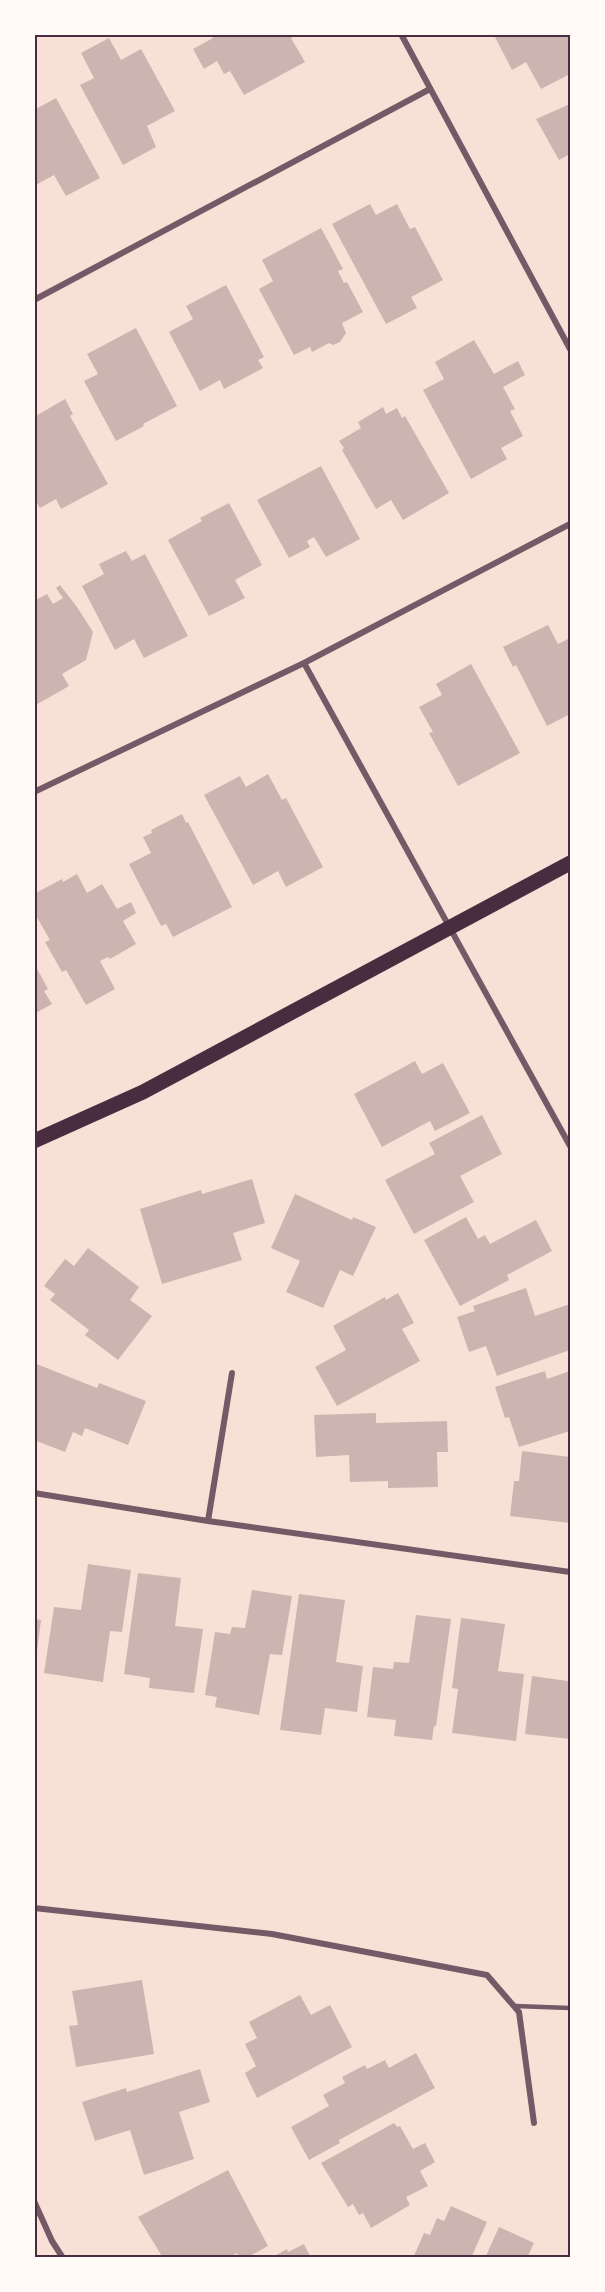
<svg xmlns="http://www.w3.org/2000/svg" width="605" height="2292" viewBox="0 0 605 2292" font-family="Commissioner,sans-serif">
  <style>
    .building { fill: #ccb4b1 }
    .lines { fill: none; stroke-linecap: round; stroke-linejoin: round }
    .service { stroke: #755966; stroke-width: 4.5 }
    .minor { stroke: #755966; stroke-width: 6 }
    .primary { stroke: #4a2c40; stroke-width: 15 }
    .neatline { fill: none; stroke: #4a2c40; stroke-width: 2 }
  </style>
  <rect width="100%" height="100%" fill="#f7e1d7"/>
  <!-- building -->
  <path class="building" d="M 211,34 L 297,34 L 291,38 L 305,62 L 244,95 L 230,71 L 224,74 L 217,61 L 204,69 L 193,49 L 213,38 Z
    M 495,34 L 570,34 L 570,74 L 541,89 L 526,62 L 512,70 L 494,35 Z
    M 109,38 L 121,60 L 141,49 L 175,111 L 147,126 L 156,147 L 123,165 L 80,85 L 94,78 L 81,53 Z
    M 56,98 L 100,178 L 66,196 L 54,175 L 34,186 L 34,110 Z
    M 570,104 L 570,154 L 559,160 L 536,119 Z
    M 370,204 L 376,215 L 397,204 L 410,229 L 415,227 L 443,280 L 411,297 L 417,308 L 386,324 L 332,224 Z
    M 321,228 L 343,269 L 338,271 L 344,283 L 347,282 L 363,312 L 342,323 L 346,333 L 340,342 L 333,345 L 329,343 L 312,352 L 310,347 L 294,355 L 259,289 L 273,281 L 262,260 Z
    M 226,285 L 264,357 L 258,360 L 263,368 L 224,389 L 220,380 L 200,391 L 169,332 L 193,319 L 186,306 Z
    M 136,328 L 177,406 L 143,424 L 144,426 L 116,441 L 84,381 L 98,374 L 87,354 Z
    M 474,340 L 494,374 L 518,361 L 525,375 L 503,387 L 515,409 L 510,411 L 523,436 L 501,448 L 507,459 L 471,479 L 423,390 L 444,379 L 435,362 Z
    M 65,399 L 73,414 L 70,416 L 108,484 L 61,509 L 56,499 L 40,508 L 34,498 L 34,417 Z
    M 383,407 L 386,414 L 397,408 L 402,418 L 405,416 L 449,493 L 403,520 L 391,500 L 376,509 L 342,450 L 344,448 L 339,441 L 361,428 L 358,422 Z
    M 321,466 L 360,539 L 326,557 L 314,537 L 307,541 L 310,547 L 289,558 L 257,500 Z
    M 229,503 L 262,565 L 235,580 L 245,598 L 209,616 L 168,540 L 202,521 L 200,518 Z
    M 126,551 L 132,561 L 145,554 L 188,636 L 144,658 L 134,639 L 115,650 L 82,586 L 104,574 L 99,564 Z
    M 60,585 L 77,607 L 93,632 L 86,660 L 62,674 L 69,686 L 34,706 L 34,601 L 47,594 L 53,604 L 63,598 L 56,588 Z
    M 548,625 L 558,644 L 570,638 L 570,714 L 547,726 L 516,665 L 513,667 L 503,647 Z
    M 471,664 L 520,753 L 458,786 L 429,733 L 433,732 L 419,707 L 442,695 L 436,684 Z
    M 268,774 L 282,800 L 286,798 L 323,867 L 286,887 L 278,871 L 253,885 L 204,795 L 240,776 L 246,787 Z
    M 182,814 L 186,823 L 188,822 L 232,907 L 173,937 L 166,924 L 161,926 L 129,864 L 151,853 L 143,837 L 152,833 L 151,830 Z
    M 77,874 L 87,893 L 102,884 L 117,909 L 131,902 L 136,913 L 123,921 L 136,944 L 110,959 L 108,957 L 100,961 L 115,989 L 86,1005 L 66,970 L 62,972 L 45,942 L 50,940 L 34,912 L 34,894 L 62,879 L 63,882 Z
    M 34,963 L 48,989 L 44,991 L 52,1004 L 34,1014 Z
    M 415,1061 L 422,1074 L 443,1063 L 470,1113 L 435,1131 L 430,1121 L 382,1147 L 354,1094 Z
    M 482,1115 L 502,1154 L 460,1176 L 474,1202 L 414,1234 L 385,1180 L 435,1154 L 429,1143 Z
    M 252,1179 L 265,1223 L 233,1233 L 242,1260 L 162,1284 L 140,1209 L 201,1190 L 202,1194 Z
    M 295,1194 L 352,1220 L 353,1217 L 376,1227 L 353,1276 L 340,1270 L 323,1308 L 286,1292 L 300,1261 L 271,1248 Z
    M 466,1217 L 478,1239 L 485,1235 L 490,1244 L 536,1220 L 552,1251 L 507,1275 L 509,1280 L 460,1306 L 424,1240 Z
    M 88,1248 L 139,1287 L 130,1300 L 152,1316 L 118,1360 L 85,1335 L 89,1330 L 50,1300 L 55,1294 L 44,1286 L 65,1259 L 74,1266 Z
    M 526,1288 L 535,1316 L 570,1304 L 570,1350 L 497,1376 L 486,1346 L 469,1352 L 457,1317 L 475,1311 L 473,1306 Z
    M 398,1293 L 414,1323 L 402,1329 L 420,1361 L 337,1406 L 315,1367 L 346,1350 L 333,1326 L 385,1297 L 386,1300 Z
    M 34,1363 L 97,1388 L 99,1383 L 146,1401 L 128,1445 L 85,1428 L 82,1436 L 73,1432 L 65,1452 L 34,1440 Z
    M 545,1371 L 547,1379 L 570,1371 L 570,1431 L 519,1447 L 509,1417 L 505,1418 L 495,1387 Z
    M 376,1413 L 376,1423 L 447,1421 L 448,1452 L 437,1452 L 438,1487 L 388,1488 L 388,1481 L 350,1482 L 349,1455 L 316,1457 L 314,1415 Z
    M 522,1451 L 570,1457 L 570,1523 L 510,1516 L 514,1481 L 519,1481 Z
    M 88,1564 L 131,1570 L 122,1632 L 110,1631 L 103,1682 L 44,1673 L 54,1607 L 81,1610 Z
    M 138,1573 L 181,1578 L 175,1626 L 203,1629 L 194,1693 L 149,1688 L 150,1678 L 124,1674 Z
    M 252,1590 L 292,1596 L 282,1655 L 270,1654 L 259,1715 L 215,1707 L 217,1697 L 205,1695 L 215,1632 L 230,1634 L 232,1627 L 245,1628 Z
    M 299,1594 L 345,1600 L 336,1662 L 363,1666 L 357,1712 L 325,1708 L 321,1735 L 280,1730 Z
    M 416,1615 L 451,1619 L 436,1726 L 434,1726 L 432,1740 L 394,1736 L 396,1720 L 367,1717 L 373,1667 L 393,1669 L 394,1662 L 409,1663 Z
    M 461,1618 L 505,1624 L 498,1671 L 524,1674 L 516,1741 L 452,1733 L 458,1689 L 452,1688 Z
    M 34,1619 L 41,1620 L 36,1659 L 34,1659 Z
    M 569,1671 L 570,1739 L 525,1734 L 532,1676 L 568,1681 Z
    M 142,1980 L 154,2054 L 76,2067 L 69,2026 L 78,2025 L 72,1991 Z
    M 300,1995 L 311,2015 L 330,2005 L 352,2047 L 257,2098 L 245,2073 L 256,2066 L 245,2044 L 257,2038 L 249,2022 Z
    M 416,2053 L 435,2088 L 339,2140 L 340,2143 L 309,2160 L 291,2127 L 329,2106 L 323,2095 L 345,2083 L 342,2077 L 365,2065 L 367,2069 L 385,2060 L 389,2068 Z
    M 200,2069 L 210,2102 L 179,2112 L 194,2159 L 144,2175 L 130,2130 L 95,2141 L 82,2102 L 126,2088 L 127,2092 Z
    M 394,2123 L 397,2127 L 400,2126 L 413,2149 L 425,2143 L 435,2162 L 420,2171 L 428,2186 L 406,2197 L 410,2205 L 371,2228 L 363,2213 L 359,2215 L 353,2204 L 348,2207 L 321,2163 Z
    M 228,2170 L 268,2246 L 246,2258 L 239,2258 L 237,2253 L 229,2258 L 163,2258 L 138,2217 Z
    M 451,2206 L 487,2222 L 471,2258 L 413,2258 L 424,2233 L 430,2235 L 437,2218 L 444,2221 Z
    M 499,2227 L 534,2243 L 527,2258 L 485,2258 Z
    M 304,2244 L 311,2258 L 271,2258 L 287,2249 L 288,2252 Z"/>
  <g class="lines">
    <!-- service -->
    <path class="service" d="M 515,2006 L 570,2008"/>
    <!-- minor -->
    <path class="minor" d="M 401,34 L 570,349
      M 34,300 L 430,89
      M 304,663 L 570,1146
      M 34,792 L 304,663 L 570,524
      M 34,1493 L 208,1521 L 570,1572
      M 208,1521 L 232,1373
      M 34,1908 L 272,1934 L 487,1975 L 519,2012 L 534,2123
      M 34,2201 L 52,2241 L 63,2258"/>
    <!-- primary -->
    <path class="primary" d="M 34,1141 L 143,1092 L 570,863"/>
  </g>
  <!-- border -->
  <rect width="605" height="2292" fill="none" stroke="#fffaf5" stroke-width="72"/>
  <rect x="36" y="36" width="533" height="2220" class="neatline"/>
</svg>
